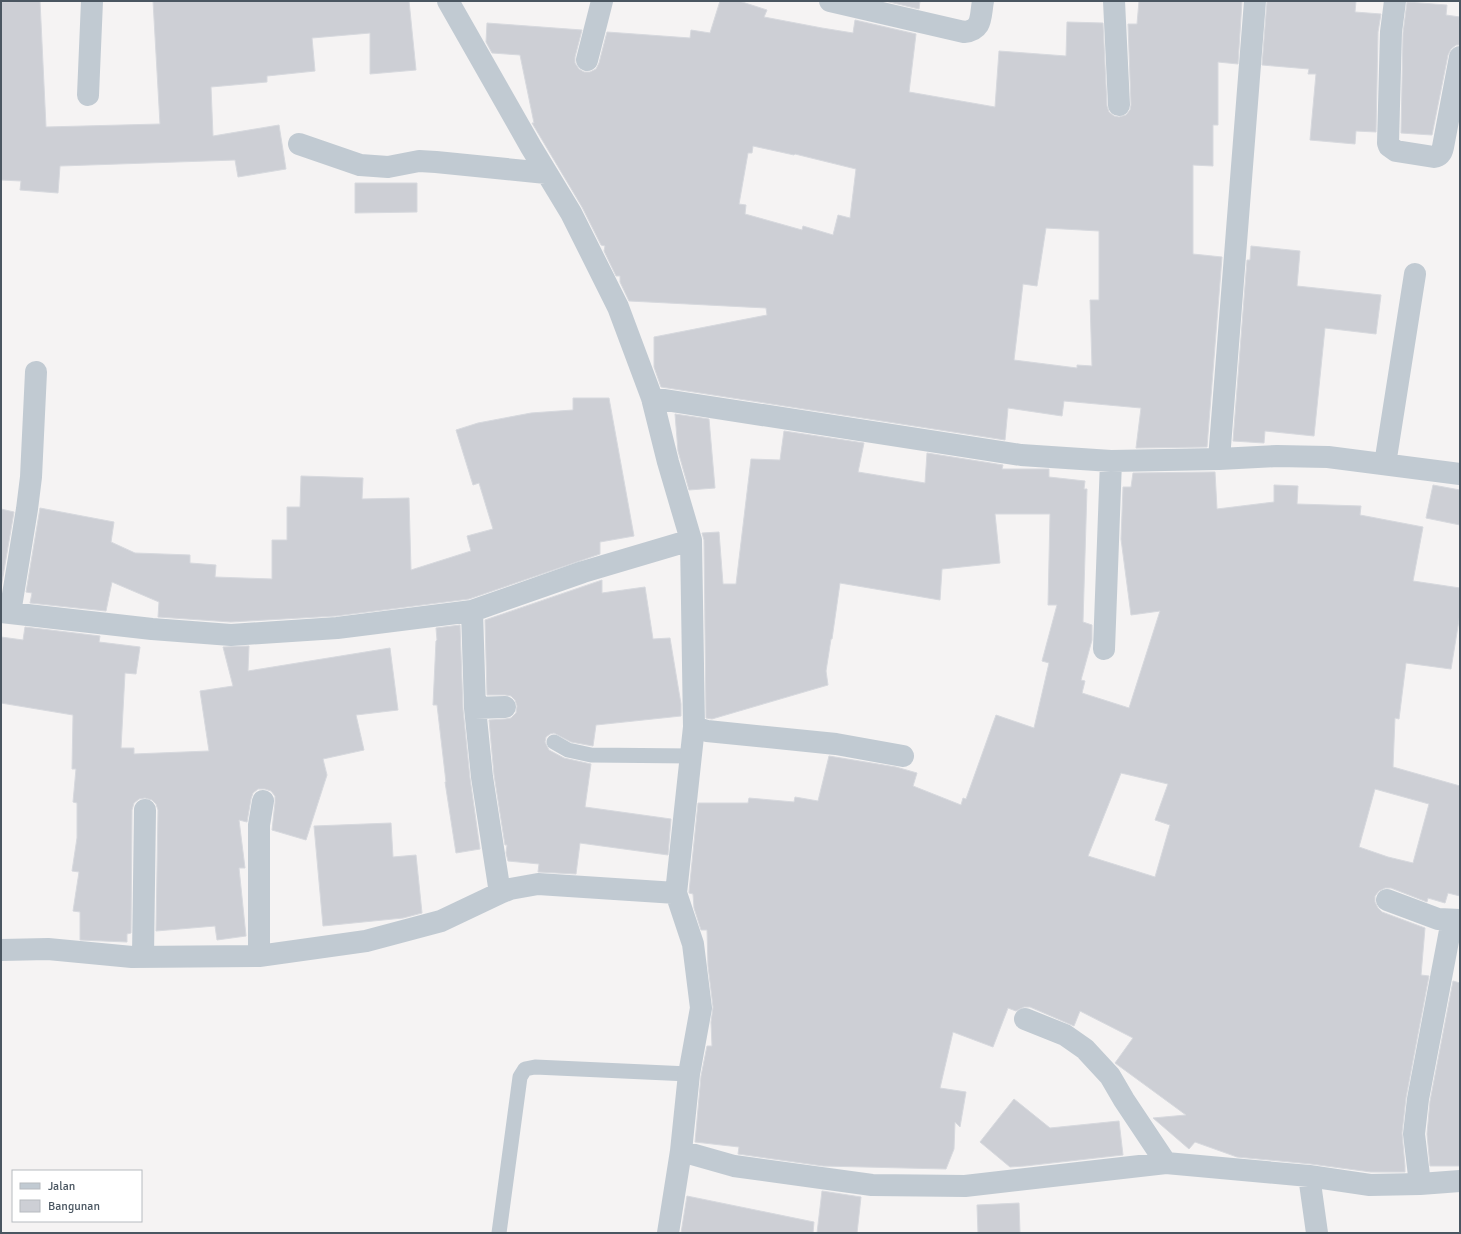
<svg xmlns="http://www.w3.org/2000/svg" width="1461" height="1234" viewBox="0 0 1461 1234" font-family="Signika,sans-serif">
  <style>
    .building { fill: #cdcfd5; stroke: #d7d9de; fill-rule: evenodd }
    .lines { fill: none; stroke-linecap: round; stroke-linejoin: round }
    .lane { stroke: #c1cad2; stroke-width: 15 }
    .street { stroke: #c1cad2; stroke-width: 22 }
  </style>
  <rect width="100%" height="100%" fill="#f5f3f3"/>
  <!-- building -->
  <path class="building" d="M 40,1 L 46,127 L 160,124 L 153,1 L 409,1 L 416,70 L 370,74 L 370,33 L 312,38 L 315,71 L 267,76 L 267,82 L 211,87 L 213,136 L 279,125 L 286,169 L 238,177 L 235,160 L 60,166 L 58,193 L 20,190 L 21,181 L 1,180 L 1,2 Z
    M 720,1 L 739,1 L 767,10 L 764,17 L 822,28 L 853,33 L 855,20 L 916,34 L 909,92 L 995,107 L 999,51 L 1066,56 L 1067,22 L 1103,23 L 1107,106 L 1109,112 L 1114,116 L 1119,117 L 1126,115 L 1130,110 L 1131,105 L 1128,24 L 1137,24 L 1139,1 L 1242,1 L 1238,64 L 1218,62 L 1218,125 L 1213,125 L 1213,166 L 1193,165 L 1193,254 L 1222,257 L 1207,447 L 1136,448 L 1141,408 L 1064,401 L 1062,416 L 1008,408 L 1005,440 L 661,387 L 654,367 L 654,337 L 767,315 L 766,308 L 629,301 L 620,282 L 620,276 L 616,276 L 604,251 L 605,246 L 601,245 L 582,207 L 532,123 L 534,123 L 520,55 L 492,53 L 486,42 L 487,23 L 582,30 L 575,57 L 575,63 L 579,69 L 584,72 L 590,72 L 596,69 L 599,63 L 607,32 L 690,38 L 691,30 L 710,33 ZM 753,146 L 794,155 L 795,154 L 856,169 L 850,218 L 838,215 L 833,235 L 803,226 L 802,230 L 745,214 L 746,205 L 739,204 L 748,153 L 752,153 ZM 1046,228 L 1099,231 L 1099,300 L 1090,300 L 1092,366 L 1077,365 L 1077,368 L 1014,360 L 1023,284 L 1037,286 Z
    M 885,1 L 920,1 L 919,9 Z
    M 1267,1 L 1356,1 L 1355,12 L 1381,14 L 1378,32 L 1376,132 L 1356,131 L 1355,144 L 1310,140 L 1316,74 L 1308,74 L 1309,69 L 1262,65 Z
    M 1407,2 L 1447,5 L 1446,15 L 1460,17 L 1460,45 L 1456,45 L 1451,49 L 1448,55 L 1432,135 L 1401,133 L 1403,33 Z
    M 355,183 L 417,183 L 417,212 L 355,213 Z
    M 1251,246 L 1300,251 L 1297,286 L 1381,295 L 1376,334 L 1325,328 L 1314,436 L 1265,431 L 1264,443 L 1233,441 L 1247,260 L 1250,260 Z
    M 573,398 L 609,398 L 634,536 L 600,542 L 600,554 L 469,599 L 336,616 L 231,622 L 158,617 L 159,602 L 112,582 L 106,611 L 30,603 L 32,593 L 26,592 L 40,508 L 114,522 L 111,542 L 135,553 L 190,555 L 190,563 L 216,565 L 215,577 L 272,579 L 272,540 L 287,540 L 287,507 L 300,507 L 301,476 L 363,478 L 362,499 L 409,498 L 411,570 L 471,551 L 467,536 L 493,529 L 479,483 L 473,485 L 456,430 L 478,423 L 531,413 L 573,410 Z
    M 675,414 L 709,419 L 715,488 L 689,490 L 678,451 Z
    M 784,431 L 864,443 L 858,472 L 925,483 L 927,453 L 1003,465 L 1002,469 L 1049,469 L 1049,477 L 1085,481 L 1084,489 L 1087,489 L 1083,622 L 1092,625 L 1092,640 L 1081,680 L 1085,681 L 1082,693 L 1129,708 L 1160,611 L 1131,615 L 1121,539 L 1123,487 L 1131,487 L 1133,473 L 1215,472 L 1217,509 L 1274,502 L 1274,485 L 1298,486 L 1297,504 L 1361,506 L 1360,515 L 1423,527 L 1413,581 L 1460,588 L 1460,614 L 1451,669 L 1406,663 L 1399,719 L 1395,718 L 1393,767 L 1460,786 L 1460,896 L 1448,893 L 1445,903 L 1428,898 L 1427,902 L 1391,888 L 1385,888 L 1379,891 L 1375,896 L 1375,902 L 1378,908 L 1382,912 L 1425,928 L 1421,975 L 1429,976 L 1406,1098 L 1402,1133 L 1405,1166 L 1405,1172 L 1371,1172 L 1311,1164 L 1237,1157 L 1195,1142 L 1189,1149 L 1153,1118 L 1186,1115 L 1115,1063 L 1133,1038 L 1080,1011 L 1074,1026 L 1030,1007 L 1024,1007 L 1016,1011 L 1008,1008 L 993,1047 L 953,1032 L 940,1088 L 966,1092 L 960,1127 L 955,1122 L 954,1149 L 946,1169 L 823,1166 L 738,1154 L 739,1147 L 695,1142 L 701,1076 L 707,1046 L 712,1046 L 711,1022 L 713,1007 L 708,966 L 707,930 L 701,930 L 694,908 L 693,894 L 689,893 L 689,892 L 698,803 L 748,803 L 749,798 L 794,802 L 795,797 L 818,801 L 829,756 L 896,767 L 917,773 L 913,786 L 961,805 L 963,798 L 966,799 L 996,715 L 1034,728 L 1049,663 L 1042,661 L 1057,605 L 1048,605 L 1050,514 L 995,514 L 1000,563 L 942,569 L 940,600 L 840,583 L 832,639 L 831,639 L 826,671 L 828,685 L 712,719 L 706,718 L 704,540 L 702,533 L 719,532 L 723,584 L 736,584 L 751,459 L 780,460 ZM 1121,773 L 1168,784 L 1155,820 L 1170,825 L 1155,877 L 1088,856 ZM 1375,789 L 1429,804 L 1413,863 L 1388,857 L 1359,847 Z
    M 1433,485 L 1460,490 L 1460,525 L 1426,518 Z
    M 1,509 L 14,512 L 1,588 Z
    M 602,580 L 602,593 L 645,587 L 653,639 L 670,638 L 681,704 L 681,716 L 596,725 L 593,746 L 571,742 L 554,733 L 550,734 L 546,737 L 545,742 L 549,750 L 564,758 L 591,764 L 585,807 L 671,819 L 668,855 L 580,843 L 576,874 L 538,872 L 539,864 L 508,861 L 506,853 L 507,845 L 505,845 L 494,775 L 489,720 L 505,719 L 511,718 L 516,713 L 517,706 L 515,700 L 511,696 L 505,695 L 487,695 L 485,620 Z
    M 460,625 L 463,709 L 470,778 L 480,849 L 456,853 L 445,782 L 446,782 L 437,705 L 433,705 L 436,641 L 437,640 L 436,628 Z
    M 25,627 L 100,636 L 99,642 L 140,647 L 136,674 L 125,673 L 121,748 L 134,748 L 134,754 L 209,751 L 200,691 L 233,686 L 223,647 L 249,646 L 248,671 L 390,648 L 398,710 L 356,715 L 364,750 L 323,759 L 327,775 L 306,840 L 272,830 L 275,803 L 275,796 L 271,791 L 265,789 L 258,789 L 253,793 L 251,799 L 247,822 L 239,820 L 245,868 L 239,868 L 246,936 L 217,940 L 215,926 L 156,931 L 158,810 L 156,804 L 152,800 L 145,798 L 139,799 L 134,803 L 132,810 L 131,933 L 127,934 L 127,942 L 80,940 L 80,912 L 73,911 L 79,872 L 72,871 L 77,838 L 77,803 L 73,802 L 76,769 L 72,769 L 73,715 L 1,703 L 1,637 L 23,640 Z
    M 391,823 L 393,857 L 416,855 L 422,913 L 403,918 L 323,926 L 314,826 Z
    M 1453,981 L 1460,983 L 1460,1166 L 1430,1166 L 1427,1134 L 1430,1101 Z
    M 1014,1099 L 1050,1128 L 1119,1121 L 1123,1155 L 1025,1166 L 1010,1167 L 980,1142 Z
    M 822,1191 L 861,1197 L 857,1233 L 817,1233 Z
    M 687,1196 L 814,1222 L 813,1233 L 681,1233 Z
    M 1019,1203 L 1020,1233 L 978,1233 L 977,1205 Z"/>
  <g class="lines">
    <!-- lane -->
    <path class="lane" d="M 554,742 L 568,750 L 591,755 L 691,756
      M 499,1233 L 520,1077 L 525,1069 L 535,1067 L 689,1074"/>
    <!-- street -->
    <path class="street" d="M 448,1 L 531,147 L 571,213 L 618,307 L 652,398 L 668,462 L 691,540 L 694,727 L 676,893 L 693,944 L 701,1008 L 689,1074 L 681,1151 L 668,1233
      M 830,1 L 964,32 C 983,30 980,17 983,1
      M 1114,1 L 1119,105
      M 1395,1 L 1391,32 L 1388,143 L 1389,146 L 1396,151 L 1434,157 C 1440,156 1442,152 1443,147 L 1460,57
      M 587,60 L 602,1
      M 88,95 L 92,1
      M 299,144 L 360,165 L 388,167 L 419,161 L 436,162 L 546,173
      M 652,398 L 1021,455 L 1111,461 L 1219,459 L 1277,456 L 1328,457 L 1460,474
      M 1219,459 L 1255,1
      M 1385,464 L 1415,274
      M 472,611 L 475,708 L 482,777 L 500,893
      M 1,612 L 152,629 L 231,635 L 337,628 L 472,611 L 583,572 L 691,540
      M 10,613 L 27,509 L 31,477 L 36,372
      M 1104,649 L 1111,461
      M 475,708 L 505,707
      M 694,727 L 707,731 L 836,744 L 903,756
      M 1387,900 L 1438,919 L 1460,920
      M 1,950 L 48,949 L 132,957 L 259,956 L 366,941 L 441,921 L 500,893 L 510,889 L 538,884 L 676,893
      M 143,956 L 145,810
      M 259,956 L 259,825 L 263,801
      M 1025,1019 L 1065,1035 L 1085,1049 L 1110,1076 L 1124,1100 L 1166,1163
      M 681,1151 L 734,1166 L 872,1185 L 965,1186 L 1166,1163 L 1309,1176 L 1370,1185 L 1420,1184 L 1460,1181
      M 1309,1176 L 1317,1233
      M 1420,1184 L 1414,1134 L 1418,1099 L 1452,920"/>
  </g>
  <!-- border -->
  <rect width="1461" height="1234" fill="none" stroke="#4a5661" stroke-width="4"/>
  <!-- legend -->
  <rect x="12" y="1170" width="130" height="52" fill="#ffffff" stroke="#b7bbc0"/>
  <rect x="20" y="1183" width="20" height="6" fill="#c1cad2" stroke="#b7bbc0"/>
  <text x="48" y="1190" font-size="12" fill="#4a5661">Jalan</text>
  <rect x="20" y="1200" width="20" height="12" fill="#cdcfd5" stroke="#b7bbc0"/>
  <text x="48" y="1210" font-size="12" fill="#4a5661">Bangunan</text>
</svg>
